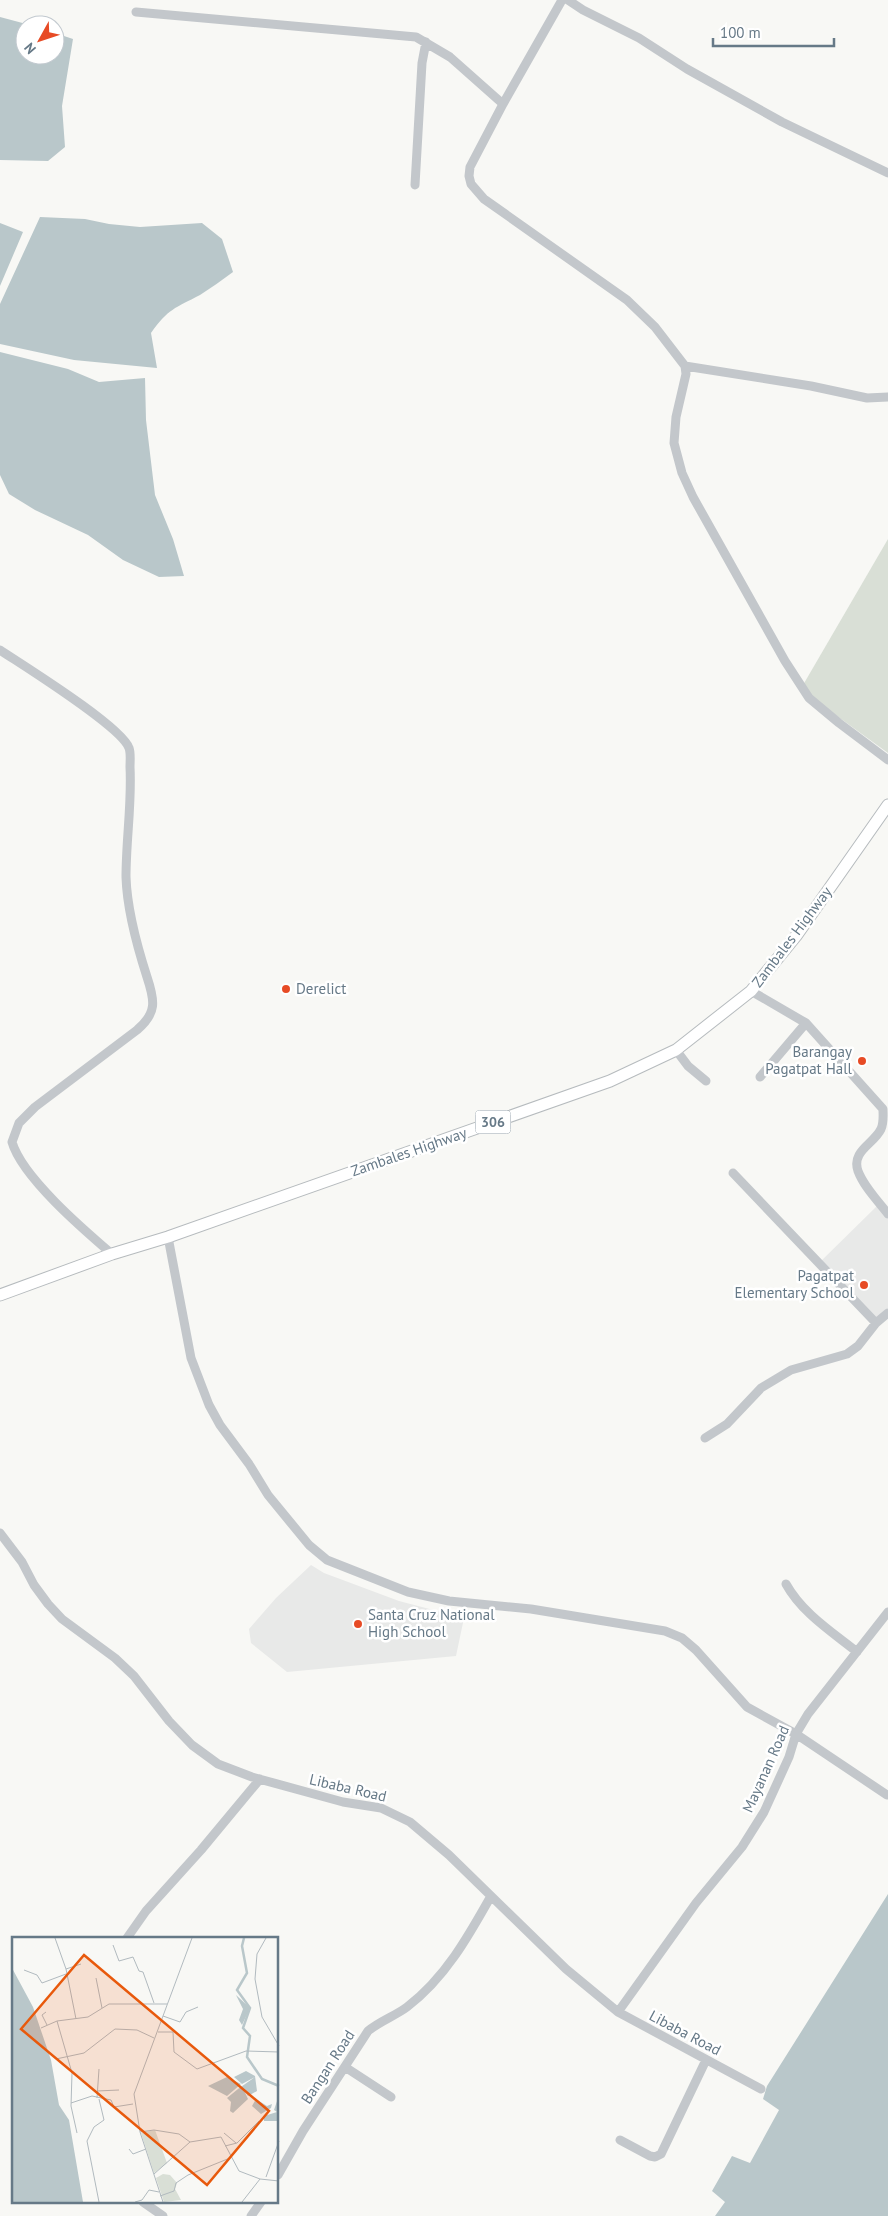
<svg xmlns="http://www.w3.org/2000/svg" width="888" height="2216" viewBox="0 0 888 2216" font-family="'PT Sans',sans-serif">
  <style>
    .built { fill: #e8e9e8 }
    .green { fill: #d9dfd6 }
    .water { fill: #b9c7ca }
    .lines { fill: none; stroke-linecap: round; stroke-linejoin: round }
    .major-casing { stroke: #b6bbbe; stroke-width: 13 }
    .minor { stroke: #c3c7cb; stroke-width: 9 }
    .major { stroke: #fff; stroke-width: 11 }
    .poi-dot { fill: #e74b25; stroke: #fff; stroke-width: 2 }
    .labels { text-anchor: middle; stroke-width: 5; stroke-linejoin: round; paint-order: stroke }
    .shield { fill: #fff; stroke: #94a1ab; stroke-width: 1 }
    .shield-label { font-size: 14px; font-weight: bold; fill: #667987 }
    .street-label { font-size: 15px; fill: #667987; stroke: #fff }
    .poi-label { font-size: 15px; fill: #667987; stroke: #fff; text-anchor: start }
    .inset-river { fill: none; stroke: #b9c7ca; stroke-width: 2.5 }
    .inset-road { fill: none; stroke: #b1babf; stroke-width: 1 }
    .view { fill: #e8590c; fill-opacity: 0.15; stroke: #e8590c; stroke-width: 2.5 }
    .inset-edge { fill: none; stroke: #667987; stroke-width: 2.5 }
  </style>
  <rect width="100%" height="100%" fill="#f8f8f5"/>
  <!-- built -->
  <path class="built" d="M 877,1206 L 888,1219 L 888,1308 L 875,1321 L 819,1263 Z
    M 311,1565 L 324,1573 L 399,1601 L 464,1618 L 456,1656 L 287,1672 L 251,1643 L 249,1629 L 276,1598 Z"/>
  <!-- green -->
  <path class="green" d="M 888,539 L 888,753 L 815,700 L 803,685 Z"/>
  <!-- water -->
  <path class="water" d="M 0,17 L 30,25 L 25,25 L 25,55 L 55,55 L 55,33 L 73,39 L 62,106 L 65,147 L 48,161 L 0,160 Z
    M 40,217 L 85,219 L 109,224 L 140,227 L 202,223 L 222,239 L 233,272 C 222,280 211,288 200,295 C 175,308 168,309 151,333 L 157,368 L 74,360 L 0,344 L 0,304 Z
    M 0,223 L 23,232 L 0,286 Z
    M 0,352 L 68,369 L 99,382 L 145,378 L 146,420 L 155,495 L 173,539 L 184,576 L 159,577 L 123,560 L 88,535 L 35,510 L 9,494 L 0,475 Z
    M 888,1894 L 888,2216 L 715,2216 L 725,2202 L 712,2191 L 732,2156 L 750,2163 L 779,2110 L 763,2099 L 767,2086 Z"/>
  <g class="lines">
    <defs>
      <path id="major" d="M 0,1295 L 112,1254 L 168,1237 L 610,1081 L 676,1050 L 751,991 L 796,936 L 888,805"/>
    </defs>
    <!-- major casing -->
    <use href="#major" class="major-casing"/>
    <!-- minor -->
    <path class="minor" d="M 562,0 L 503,104 L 470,167 L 469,176 L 471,184 L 484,199 L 627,300 L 655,327 L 685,366 L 686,374 L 676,417 L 674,443 L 682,473 L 693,497 L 785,661 L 809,698 L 839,723 L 888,760
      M 568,0 L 583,10 L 639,38 L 687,69 L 782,122 L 888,173
      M 136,12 L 416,37 L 450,57 L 503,104
      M 415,185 L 422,63 L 426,42
      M 685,366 L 811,386 L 867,398 L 888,397
      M 0,650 C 24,666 121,726 129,748 C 131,753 130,761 130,767 C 132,803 126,840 126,877 C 127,909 137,946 147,977 C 155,1001 157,1013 137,1030 L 35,1107 L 19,1123 L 12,1142 C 22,1177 84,1230 112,1254
      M 751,991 L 806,1023 L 883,1109 C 883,1116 884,1123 881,1129 C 874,1144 851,1151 858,1171 C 864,1187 878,1201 888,1214
      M 676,1050 L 688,1066 L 706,1081
      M 760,1077 L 806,1023
      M 733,1173 L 876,1323
      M 168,1237 L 191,1358 L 209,1405 L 220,1425 L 249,1464 L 268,1495 L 309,1545 L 327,1560 L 408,1592 L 449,1601 L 531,1609 L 665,1631 L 682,1638 L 696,1650 L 747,1707 L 796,1734 L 887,1795
      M 705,1438 L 727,1424 L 761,1388 L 791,1370 L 847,1354 L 858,1346 L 876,1323 L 888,1313
      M 0,1533 L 22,1562 L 34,1585 L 48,1604 L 62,1619 L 115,1658 L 134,1676 L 169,1721 L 192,1745 L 218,1764 L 252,1777 L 343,1802 L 381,1808 L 410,1822 L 449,1855 L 566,1969 L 618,2012 L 761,2089
      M 786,1584 C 802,1613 832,1632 857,1652
      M 127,1938 L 146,1911 L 201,1850 L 260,1779
      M 618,2012 L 696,1903 L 742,1847 L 764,1812 L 789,1757 L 796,1734 L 808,1714 L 888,1612
      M 345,2067 L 391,2097
      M 620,2140 L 650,2156 L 655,2157 L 661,2154 L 706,2060
      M 278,2175 L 303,2131 L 368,2031 C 380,2021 395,2016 407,2007 C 445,1978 468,1937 491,1896
      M 143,2202 L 163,2216
      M 251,2216 L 261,2202"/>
    <!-- major -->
    <use href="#major" class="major"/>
  </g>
  <!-- markers -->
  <g class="poi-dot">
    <circle cx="286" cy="989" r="5"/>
    <circle cx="862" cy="1061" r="5"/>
    <circle cx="864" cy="1285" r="5"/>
    <circle cx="358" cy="1624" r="5"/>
  </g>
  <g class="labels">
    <!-- shield labels -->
    <rect class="shield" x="475.5" y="1110.5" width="35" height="23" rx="4"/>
    <g class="shield-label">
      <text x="493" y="1127">306</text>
    </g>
    <!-- street labels -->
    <g class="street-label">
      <text transform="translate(792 937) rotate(-53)" y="5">Zambales Highway</text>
      <text transform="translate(409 1152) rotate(-19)" y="5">Zambales Highway</text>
      <text transform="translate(766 1769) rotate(-66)" y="5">Mayanan Road</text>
      <text transform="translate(348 1788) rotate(13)" y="5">Libaba Road</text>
      <text transform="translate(685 2033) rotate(28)" y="5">Libaba Road</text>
      <text transform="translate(328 2067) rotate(-57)" y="5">Bangan Road</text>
    </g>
    <!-- poi labels -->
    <g class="poi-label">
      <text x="296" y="994">Derelict</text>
      <text x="852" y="1057" text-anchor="end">Barangay<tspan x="852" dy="17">Pagatpat Hall</tspan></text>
      <text x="854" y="1281" text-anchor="end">Pagatpat<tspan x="854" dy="17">Elementary School</tspan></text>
      <text x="368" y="1620">Santa Cruz National<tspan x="368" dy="17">High School</tspan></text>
    </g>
  </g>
  <!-- overview -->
  <g transform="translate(12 1937)">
    <rect width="266" height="266" fill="#f8f8f5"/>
    <path d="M 143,193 L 155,226 L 142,236 L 129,196 ZM 151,237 L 158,238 L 165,246 L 163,252 L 169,263 L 152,265 L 144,241 Z" fill="#d9dfd6"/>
    <path d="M 0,31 L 21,70 L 39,123 L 47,168 L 57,183 L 71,265 L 0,265 ZM 224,58 L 238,71 L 230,88 L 227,83 L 231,72 ZM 234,134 L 243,139 L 245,154 L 236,159 L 230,149 L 236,162 L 221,176 L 218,174 L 219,165 L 215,161 L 226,152 L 243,140 L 230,147 L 222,140 ZM 215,140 L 229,147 L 215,159 L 196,149 ZM 266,161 L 266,184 L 252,184 L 252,179 L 265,175 L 262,173 ZM 244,162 L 255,169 L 260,167 L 259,171 L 249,177 L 240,169 Z" fill="#b9c7ca"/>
    <path class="inset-river" d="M 232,1 L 230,9 L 235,36 L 225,53 L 238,71 L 231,91 L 238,99 L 235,120 L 250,142 L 267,149"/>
    <path class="inset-road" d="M 43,1 L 54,32 L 64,82M 254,1 L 245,17 L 243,42 L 250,80 L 267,109M 101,8 L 107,24 L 121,20 L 127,34 L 131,35 L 142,66M 54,32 L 69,27M 12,33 L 25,38 L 30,46 L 54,37M 84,41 L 90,71M 34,75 L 30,78 L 35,88M 151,79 L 168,85 L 174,75 L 186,70M 45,84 L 60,136 L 59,169 L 65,196M 29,91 L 45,84 L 76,80 L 97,67 L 155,67M 146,95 L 161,95 L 162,115 L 185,132 L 234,114 L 267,115M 44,122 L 72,116 L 103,92 L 125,93 L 142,101M 85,154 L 107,153M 85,161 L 87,132M 59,166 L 80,159 L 99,163 L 102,170 L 121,167M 128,195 L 142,193 L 167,197 L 178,205 L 209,200 L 227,234 L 248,242M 212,196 L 224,206M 213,209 L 225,206 L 247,184M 117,212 L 121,217 L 134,212M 142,237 L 178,205M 254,240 L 267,204M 148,259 L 162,254 L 164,246 L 176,238 L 218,221M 87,265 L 75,204 L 82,190 L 92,183 L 87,162M 123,265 L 130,263 L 137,253 L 147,255M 151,265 L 128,195 L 122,157 L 180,1M 230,265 L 248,242 L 267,244"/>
    <path class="view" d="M 72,18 L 257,174 L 195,248 L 9,92 Z"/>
    <rect width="266" height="266" class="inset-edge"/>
  </g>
  <!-- north arrow -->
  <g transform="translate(40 40) rotate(230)"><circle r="24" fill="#ffffff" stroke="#c2c9cf"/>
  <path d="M0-4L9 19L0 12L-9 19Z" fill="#e74b25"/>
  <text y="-8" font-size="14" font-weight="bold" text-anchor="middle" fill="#667987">N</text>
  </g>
  <!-- scale -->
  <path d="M713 38v8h121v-8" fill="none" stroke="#667987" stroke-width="2.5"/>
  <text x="720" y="38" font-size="15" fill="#667987" stroke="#ffffff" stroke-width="4" paint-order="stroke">100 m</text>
</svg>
